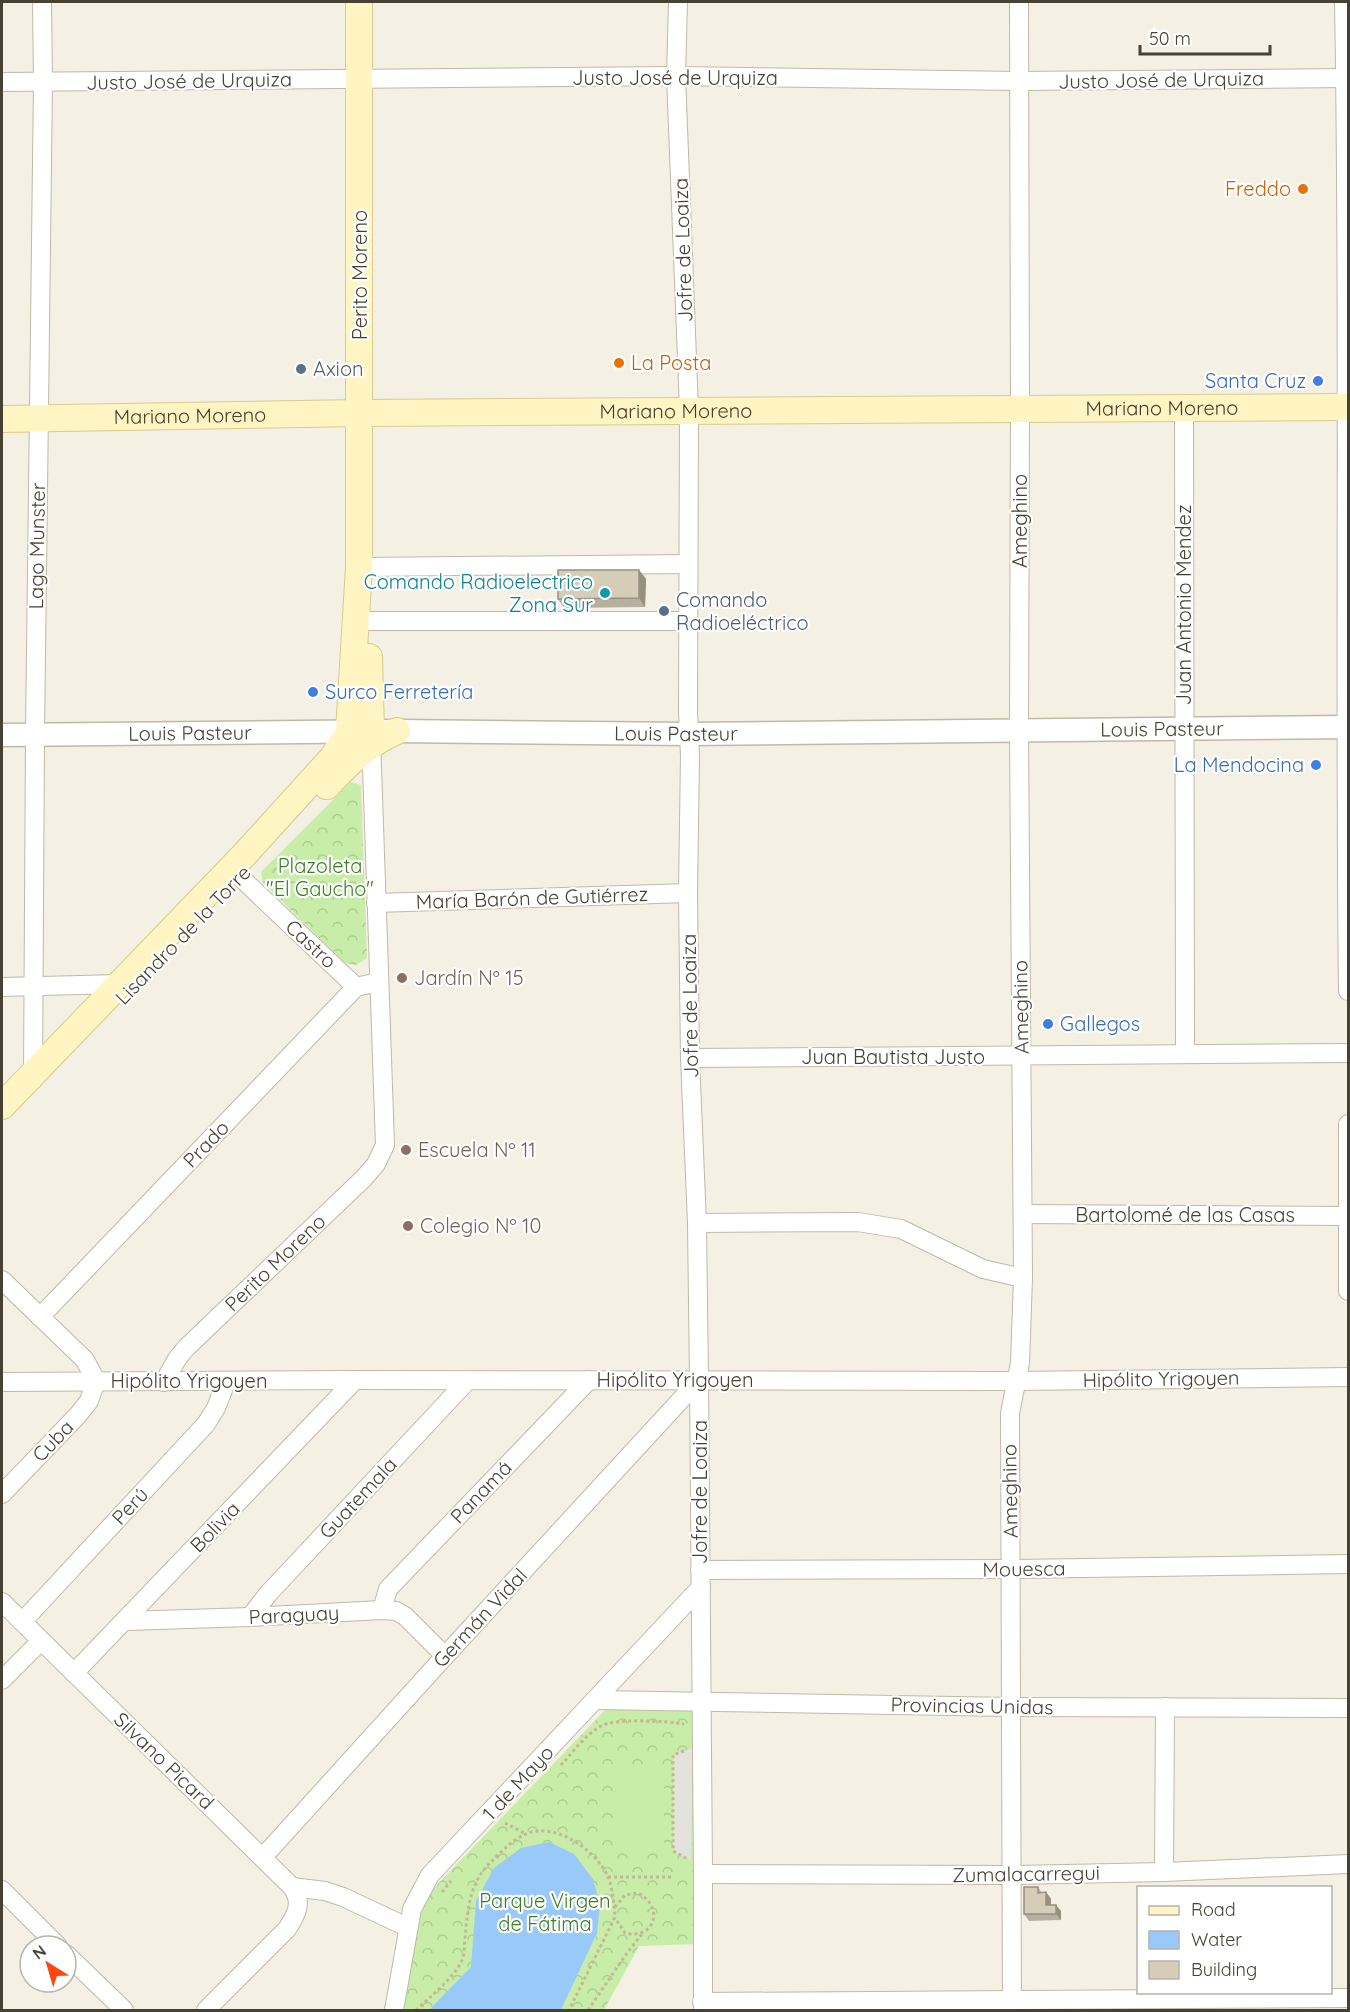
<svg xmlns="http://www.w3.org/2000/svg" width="1350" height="2012" viewBox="0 0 1350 2012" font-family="Quicksand,sans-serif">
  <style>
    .forest { fill: url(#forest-crowns) }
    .garden { fill: #c8eda8 }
    .parking { fill: #e4e2dd }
    .water { fill: #99c9f8 }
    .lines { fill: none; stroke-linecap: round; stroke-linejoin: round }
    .minor-casing { stroke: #c0b9a5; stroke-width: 20 }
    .tertiary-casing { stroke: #c0b9a5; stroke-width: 25 }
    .secondary-casing { stroke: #d8cb8e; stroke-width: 28 }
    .path { stroke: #c3b795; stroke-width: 3; stroke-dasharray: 3 3; stroke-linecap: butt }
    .minor { stroke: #fff; stroke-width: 18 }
    .tertiary { stroke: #fff; stroke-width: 22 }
    .secondary { stroke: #fff5c3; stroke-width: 26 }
    .wall { fill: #b8b09e }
    .shaded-wall { fill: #969081 }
    .building { fill: #d6cdb8; stroke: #969081; stroke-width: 1.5 }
    .food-dot { fill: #e8710a; stroke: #fff; stroke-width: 2 }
    .service-dot { fill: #5c6f8a; stroke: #fff; stroke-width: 2 }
    .shop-dot { fill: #3f7fe0; stroke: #fff; stroke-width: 2 }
    .culture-dot { fill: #0f9aa8; stroke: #fff; stroke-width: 2 }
    .education-dot { fill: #8d6e63; stroke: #fff; stroke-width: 2 }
    .labels { text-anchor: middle; stroke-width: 4.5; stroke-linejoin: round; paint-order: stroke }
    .street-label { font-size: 20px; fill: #464133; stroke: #fff }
    .food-label { font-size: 20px; fill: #c56008; stroke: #fff; text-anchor: end }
    .service-label { font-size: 20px; fill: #4e5e75; stroke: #fff; text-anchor: start }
    .shop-label { font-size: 20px; fill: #366cbe; stroke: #fff; text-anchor: end }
    .culture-label { font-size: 20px; fill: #0d838f; stroke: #fff; text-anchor: end }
    .park-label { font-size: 20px; fill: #3c7e21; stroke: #fff }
    .education-label { font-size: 20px; fill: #785e54; stroke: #fff; text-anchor: start }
  </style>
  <defs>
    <pattern id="forest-crowns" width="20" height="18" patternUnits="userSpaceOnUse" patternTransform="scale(1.5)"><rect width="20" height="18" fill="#c8eda8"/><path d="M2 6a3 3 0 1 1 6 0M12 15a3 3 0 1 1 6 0" fill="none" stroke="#adcc91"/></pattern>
  </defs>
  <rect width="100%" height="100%" fill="#f4f0e4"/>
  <!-- forest -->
  <path class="forest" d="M 351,782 L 361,785 L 367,958 L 356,965 L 345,963 L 263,883 L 261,872 Z
    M 609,1706 L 695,1710 L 697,1944 L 639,1946 L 604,2010 L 383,2010 L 413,1928 L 431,1891 Z"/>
  <!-- garden -->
  <path class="garden" d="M 616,1766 L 664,1766 L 664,1846 L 617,1847 Z"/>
  <!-- parking -->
  <path class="parking" d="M 692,1748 L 691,1860 L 673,1851 L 673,1755 Z"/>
  <!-- water -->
  <path class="water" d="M 549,1842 L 574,1854 L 593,1879 L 600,1904 L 597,1933 L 561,2010 L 429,2010 L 471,1967 L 476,1901 L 494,1868 L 521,1848 Z"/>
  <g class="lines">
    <defs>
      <g id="minor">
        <path d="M 678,2 L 676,76 L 689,410 L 688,712 L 690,756 L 688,893 L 690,1058 L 697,1223 L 699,1380 L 703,1874 L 703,2010"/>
        <path d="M 1344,2 C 1350,331 1344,661 1348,991"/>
        <path d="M 2,82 L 676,76 L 1019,81 L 1348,78"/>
        <path d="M 1184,407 L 1185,1054"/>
        <path d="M 359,567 L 688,564"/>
        <path d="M 357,621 L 689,621"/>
        <path d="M 239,876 L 356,987"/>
        <path d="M 376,903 L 688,893"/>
        <path d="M 2,987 L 119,984"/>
        <path d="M 690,1058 L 1348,1053"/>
        <path d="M 33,1080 L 35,735 L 43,82 L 42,2"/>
        <path d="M 1348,1124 L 1348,1291"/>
        <path d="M 1023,1214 L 1347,1216"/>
        <path d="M 697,1223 L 858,1222 L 901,1229 L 983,1269 L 1023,1278"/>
        <path d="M 2,1280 L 85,1360 L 96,1381 L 89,1401 L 78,1415 L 2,1494"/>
        <path d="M 40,1317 L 356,987 L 378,982"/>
        <path d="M 2,1382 L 355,1380 L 1016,1381 L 1348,1377"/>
        <path id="s1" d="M 164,1382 L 177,1359 L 186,1348 L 364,1178 L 376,1164 L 385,1145 L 371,738"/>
        <path d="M 700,1570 L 1011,1569 L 1348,1564"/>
        <path d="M 2,1602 L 292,1887 C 303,1902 297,1914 287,1929 L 206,2010"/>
        <path d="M 382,1610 L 388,1589 L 589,1380"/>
        <path d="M 250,1617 L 268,1594 L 467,1381"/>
        <path d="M 126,1621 L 250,1617 L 382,1610 L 396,1611 L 405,1616 L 445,1656"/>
        <path d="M 22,1622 L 206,1424 L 216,1408 L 226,1382"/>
        <path d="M 74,1673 L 355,1380"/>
        <path d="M 2,1680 L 41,1641"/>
        <path d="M 596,1700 L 1011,1707 L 1348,1708"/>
        <path d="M 263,1857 L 445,1656 L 699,1380"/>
        <path d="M 1164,1872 L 1165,1707"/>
        <path d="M 703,1874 L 1013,1875 L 1164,1872 L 1348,1864"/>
        <path d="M 292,1887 L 325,1891 L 343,1897 L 407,1927"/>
        <path d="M 2,1890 L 58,1946"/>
        <path d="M 66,1954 L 124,2010"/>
        <path d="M 702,2002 L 1348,1998"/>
        <path d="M 394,2010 L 412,1909 L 430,1875 L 701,1587"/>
        <path d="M 1012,2010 L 1010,1413 L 1020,1363 L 1023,1278 L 1019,732 L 1020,409 L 1019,2"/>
      </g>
      <g id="tertiary">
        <path id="s2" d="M 2,735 L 397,731 L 689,734 L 1348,727"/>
      </g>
      <g id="secondary">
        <path id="s3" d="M 2,419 L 360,413 L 1348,407"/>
        <path d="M 369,657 L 371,731"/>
        <path d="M 327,786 C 348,764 368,743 397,731"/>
        <path d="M 2,1106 L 244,855 L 333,757 L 349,732 L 359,567 L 359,2"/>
      </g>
    </defs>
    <!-- minor casing -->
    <use href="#minor" class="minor-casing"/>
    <!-- tertiary casing -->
    <use href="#tertiary" class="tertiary-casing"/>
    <!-- secondary casing -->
    <use href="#secondary" class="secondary-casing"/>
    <!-- path -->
    <path class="path" d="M 684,1751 L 673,1755 L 673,1851 L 686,1858
      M 561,1765 C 573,1752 585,1735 601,1726 C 614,1718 668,1721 684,1724
      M 505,1823 L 526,1834
      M 608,1877 L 674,1877
      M 442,1892 L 451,1881
      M 615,1907 L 625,1895 L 638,1893 C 665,1907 655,1940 625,1933 L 615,1918
      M 416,2010 C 430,1997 455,1977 462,1960 C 465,1953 464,1945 465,1937 C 468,1909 469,1883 491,1862 C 501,1852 513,1839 526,1834 C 555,1821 597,1851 608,1877 C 613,1889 614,1905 615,1917 L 569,2010
      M 588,2010 L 627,1953 L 642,1934"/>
    <!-- minor -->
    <use href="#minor" class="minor"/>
    <!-- tertiary -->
    <use href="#tertiary" class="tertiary"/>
    <!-- secondary -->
    <use href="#secondary" class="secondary"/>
  </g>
  <!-- wall -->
  <path class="wall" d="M 639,570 L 646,579 L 645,607 L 564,608 L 558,599 Z
    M 1038,1887 L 1042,1893 L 1046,1892 L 1051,1899 L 1051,1905 L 1061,1911 L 1061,1920 L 1029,1921 L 1024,1914 Z"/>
  <!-- shaded-wall -->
  <path class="shaded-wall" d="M 639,570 L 646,579 L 645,607 L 639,598 Z
    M 1046,1892 L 1051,1899 L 1051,1911 L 1046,1905 Z
    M 1056,1905 L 1061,1911 L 1061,1920 L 1056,1914 Z"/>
  <!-- building -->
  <path class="building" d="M 558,570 L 639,570 L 639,598 L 558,599 Z
    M 1024,1887 L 1038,1887 L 1038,1893 L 1046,1892 L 1046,1905 L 1056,1905 L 1056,1914 L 1024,1914 Z"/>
  <!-- markers -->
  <g class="food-dot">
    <circle cx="1303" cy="189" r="6"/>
    <circle cx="619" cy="363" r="6"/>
  </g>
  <g class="service-dot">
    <circle cx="301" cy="369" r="6"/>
    <circle cx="664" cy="611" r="6"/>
  </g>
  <g class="shop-dot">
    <circle cx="1318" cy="381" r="6"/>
    <circle cx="313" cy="692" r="6"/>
    <circle cx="1316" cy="765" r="6"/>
    <circle cx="1048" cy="1024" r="6"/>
  </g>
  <circle class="culture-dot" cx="605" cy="593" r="6"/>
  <g class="education-dot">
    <circle cx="402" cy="978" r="6"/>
    <circle cx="406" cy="1150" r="6"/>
    <circle cx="408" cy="1226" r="6"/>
  </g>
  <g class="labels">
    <!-- street labels -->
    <g class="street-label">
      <text x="675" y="85">Justo José de Urquiza</text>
      <text transform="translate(1161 80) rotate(-1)" y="7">Justo José de Urquiza</text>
      <text transform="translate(189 81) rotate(-1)" y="7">Justo José de Urquiza</text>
      <text transform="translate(683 250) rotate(-92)" y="7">Jofre de Loaiza</text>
      <text transform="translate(360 275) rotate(-90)" y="7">Perito Moreno</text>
      <text dy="7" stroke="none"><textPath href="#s3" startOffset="1160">Mariano Moreno</textPath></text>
      <text dy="7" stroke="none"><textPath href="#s3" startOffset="674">Mariano Moreno</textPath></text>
      <text dy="7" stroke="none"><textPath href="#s3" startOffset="188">Mariano Moreno</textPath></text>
      <text transform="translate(1020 521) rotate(-90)" y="7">Ameghino</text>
      <text transform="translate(37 546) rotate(-89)" y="7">Lago Munster</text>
      <text transform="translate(1184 605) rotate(-90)" y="7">Juan Antonio Mendez</text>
      <text dy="7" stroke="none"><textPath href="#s2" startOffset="1160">Louis Pasteur</textPath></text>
      <text dy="7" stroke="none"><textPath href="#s2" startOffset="188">Louis Pasteur</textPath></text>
      <text dy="7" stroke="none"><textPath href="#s2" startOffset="674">Louis Pasteur</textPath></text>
      <text transform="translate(532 898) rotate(-2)" y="7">María Barón de Gutiérrez</text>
      <text transform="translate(183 935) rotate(-46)" y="7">Lisandro de la Torre</text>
      <text transform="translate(311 944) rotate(43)" y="7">Castro</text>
      <text transform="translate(690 1006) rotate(-91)" y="7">Jofre de Loaiza</text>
      <text transform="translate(1021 1007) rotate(-91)" y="7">Ameghino</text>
      <text x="893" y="1064">Juan Bautista Justo</text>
      <text transform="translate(206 1144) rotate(-46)" y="7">Prado</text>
      <text x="1185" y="1222">Bartolomé de las Casas</text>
      <text dy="7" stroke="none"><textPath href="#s1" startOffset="164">Perito Moreno</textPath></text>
      <text transform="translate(1161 1379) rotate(-1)" y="7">Hipólito Yrigoyen</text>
      <text x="675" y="1387">Hipólito Yrigoyen</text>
      <text x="189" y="1388">Hipólito Yrigoyen</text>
      <text transform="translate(53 1441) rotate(-46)" y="7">Cuba</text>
      <text transform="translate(1010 1491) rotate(-91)" y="7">Ameghino</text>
      <text transform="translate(481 1492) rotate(-46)" y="7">Panamá</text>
      <text transform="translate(700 1492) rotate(-90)" y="7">Jofre de Loaiza</text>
      <text transform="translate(358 1498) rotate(-47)" y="7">Guatemala</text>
      <text transform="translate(130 1506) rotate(-47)" y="7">Perú</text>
      <text transform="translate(215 1527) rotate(-46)" y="7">Bolivia</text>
      <text transform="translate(1024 1569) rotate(-1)" y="7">Mouesca</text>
      <text transform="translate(294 1615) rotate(-3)" y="7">Paraguay</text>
      <text transform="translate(480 1618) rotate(-47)" y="7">Germán Vidal</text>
      <text transform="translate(972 1706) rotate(1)" y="7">Provincias Unidas</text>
      <text transform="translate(164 1761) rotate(44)" y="7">Silvano Picard</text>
      <text transform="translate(518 1783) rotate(-47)" y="7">1 de Mayo</text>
      <text transform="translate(1026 1874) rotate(-1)" y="7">Zumalacarregui</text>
    </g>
    <!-- food labels -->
    <g class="food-label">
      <text x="1291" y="196">Freddo</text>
      <text x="631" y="370" text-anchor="start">La Posta</text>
    </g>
    <!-- service labels -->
    <g class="service-label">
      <text x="313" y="376">Axion</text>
      <text x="676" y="607">Comando<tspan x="676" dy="23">Radioeléctrico</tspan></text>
    </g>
    <!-- shop labels -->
    <g class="shop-label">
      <text x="1306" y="388">Santa Cruz</text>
      <text x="325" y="699" text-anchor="start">Surco Ferretería</text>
      <text x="1304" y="772">La Mendocina</text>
      <text x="1060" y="1031" text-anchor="start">Gallegos</text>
    </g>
    <!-- culture labels -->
    <g class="culture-label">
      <text x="593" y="589">Comando Radioelectrico<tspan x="593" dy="23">Zona Sur</tspan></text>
    </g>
    <!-- park labels -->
    <g class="park-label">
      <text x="320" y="873">Plazoleta<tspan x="320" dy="23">"El Gaucho"</tspan></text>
      <text x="545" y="1908">Parque Virgen<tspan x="545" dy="23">de Fátima</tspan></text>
    </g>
    <!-- education labels -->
    <g class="education-label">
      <text x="414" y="985">Jardín Nº 15</text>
      <text x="418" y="1157">Escuela Nº 11</text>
      <text x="420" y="1233">Colegio Nº 10</text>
    </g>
  </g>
  <!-- border -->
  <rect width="1350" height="2012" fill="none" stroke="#464133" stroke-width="6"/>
  <!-- legend -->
  <rect x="1137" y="1886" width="195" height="108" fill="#ffffff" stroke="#b5b3ad" stroke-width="1.5"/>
  <rect x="1149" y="1906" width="30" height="9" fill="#fff5c3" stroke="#b5b3ad" stroke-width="1.5"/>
  <text x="1191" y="1916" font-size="18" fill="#464133">Road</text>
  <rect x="1149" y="1931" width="30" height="18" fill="#99c9f8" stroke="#b5b3ad" stroke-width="1.5"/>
  <text x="1191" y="1946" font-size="18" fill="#464133">Water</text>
  <rect x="1149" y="1961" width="30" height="18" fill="#d6cdb8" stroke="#b5b3ad" stroke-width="1.5"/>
  <text x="1191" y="1976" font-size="18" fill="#464133">Building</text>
  <!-- north arrow -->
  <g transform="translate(48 1964) rotate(323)"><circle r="28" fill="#ffffff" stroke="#b5b3ad" stroke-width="1.5"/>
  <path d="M0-4.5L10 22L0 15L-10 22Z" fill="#ff4710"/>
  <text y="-9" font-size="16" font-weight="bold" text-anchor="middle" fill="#464133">N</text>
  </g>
  <!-- scale -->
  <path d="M1140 45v9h130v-9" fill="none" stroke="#464133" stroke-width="3"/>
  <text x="1149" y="45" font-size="18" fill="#464133" stroke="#ffffff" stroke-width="4.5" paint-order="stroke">50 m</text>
</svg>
